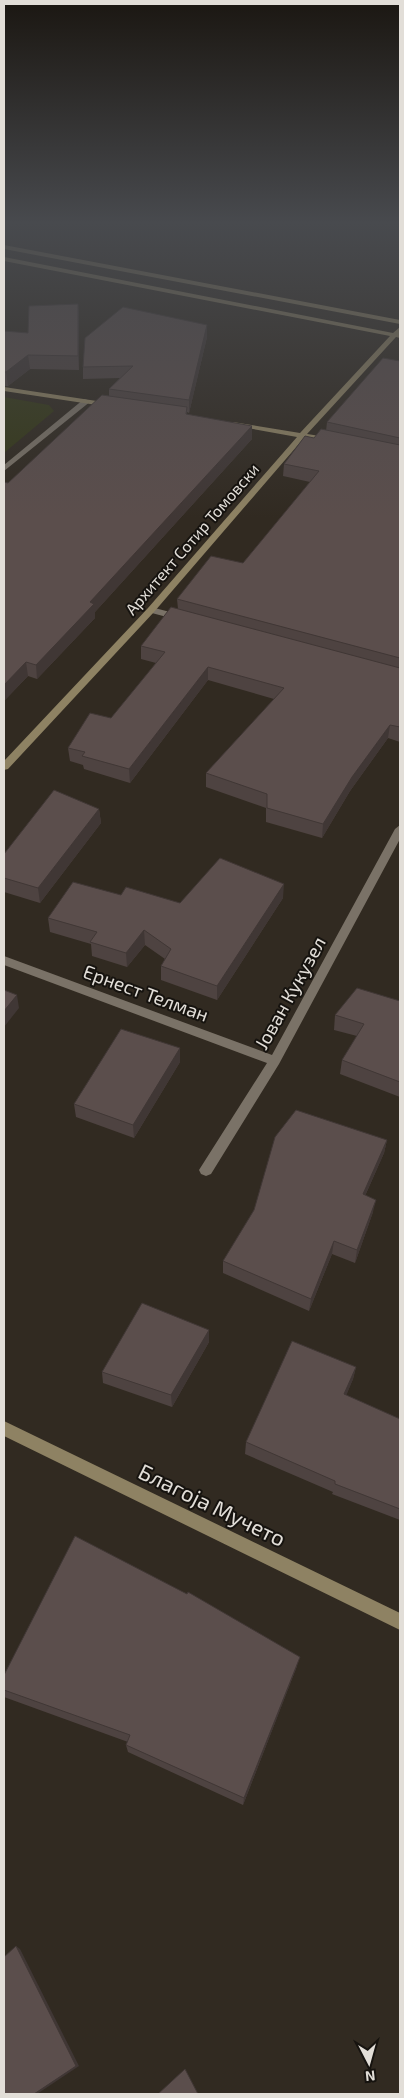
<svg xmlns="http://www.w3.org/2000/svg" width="404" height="2098" viewBox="0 0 404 2098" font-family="'Exo 2',sans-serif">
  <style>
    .green { fill: #353818 }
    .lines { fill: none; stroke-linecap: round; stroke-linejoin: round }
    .street { fill: #7a7267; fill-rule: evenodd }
    .secondary { fill: #8e8263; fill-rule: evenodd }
    .wall { fill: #4e4341 }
    .shaded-wall { fill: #403735 }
    .building { fill: #5b4e4c; stroke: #403735 }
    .labels { text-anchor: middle; stroke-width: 4; stroke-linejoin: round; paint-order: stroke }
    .far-street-label { font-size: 16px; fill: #e2ded8; stroke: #16130f }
    .street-label { font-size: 19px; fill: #e2ded8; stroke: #16130f }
    .near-street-label { font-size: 22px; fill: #e2ded8; stroke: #16130f }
  </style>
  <rect width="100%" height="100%" fill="#312a21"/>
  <!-- green -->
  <path class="green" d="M 4,397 L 49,405 L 54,411 L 4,453 Z"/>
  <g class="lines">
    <!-- street -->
    <path class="street" d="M 84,399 L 91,401 L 4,471 L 4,465 Z
      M 151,607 L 185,616 L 187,618 L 182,621 L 148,612 L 147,610 Z
      M 400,825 L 400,839 L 279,1064 L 211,1174 L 206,1176 L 201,1174 L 199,1170 L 267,1063 L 4,965 L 4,956 L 272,1055 L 395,829 Z"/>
    <!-- secondary -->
    <path class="secondary" d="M 4,245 L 400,320 L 400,324 L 4,249 Z
      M 4,257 L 393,333 L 400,327 L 400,338 L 396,337 L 307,434 L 333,438 L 333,442 L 304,438 L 154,612 L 8,769 L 4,770 L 4,761 L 148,608 L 297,437 L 236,426 L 232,424 L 233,422 L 300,433 L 390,336 L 4,261 Z
      M 4,387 L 110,403 L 114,405 L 110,407 L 4,391 Z
      M 4,1421 L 400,1613 L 400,1630 L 4,1436 Z"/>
  </g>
  <!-- wall -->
  <path class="wall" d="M 78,304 L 79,318 L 79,370 L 30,369 L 8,386 L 4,386 L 4,331 L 28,333 Z
    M 207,337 L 189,413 L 187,412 L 187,414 L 252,439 L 95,612 L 95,618 L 37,679 L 28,676 L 4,701 L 4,482 L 8,483 L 109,396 L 109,389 L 120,378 L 83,379 L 83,367 Z
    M 400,361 L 400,742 L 388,738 L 350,791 L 322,838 L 266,822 L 266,808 L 206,787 L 206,773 L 274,699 L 208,680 L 130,783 L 84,769 L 83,765 L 70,761 L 68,748 L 111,718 L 156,663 L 141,659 L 141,646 L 178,609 L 177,599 L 243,563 L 310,482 L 283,476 L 284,464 L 314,438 L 326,431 L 327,422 Z
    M 99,809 L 101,823 L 40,903 L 4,892 L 4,854 Z
    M 121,895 L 180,903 L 283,898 L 217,1000 L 161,980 L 161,966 L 165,959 L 145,945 L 127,967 L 92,956 L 91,944 L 50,932 L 48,918 Z
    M 400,1001 L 400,1097 L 340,1074 L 342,1060 L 357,1036 L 334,1030 L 335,1015 Z
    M 180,1048 L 180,1062 L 134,1138 L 76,1117 L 74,1104 Z
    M 387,1140 L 384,1153 L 365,1196 L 373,1212 L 355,1263 L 332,1254 L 309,1311 L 223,1273 L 223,1261 Z
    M 209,1330 L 209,1342 L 172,1407 L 103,1383 L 102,1372 Z
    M 356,1367 L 353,1379 L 346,1395 L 400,1419 L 400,1520 L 332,1494 L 333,1492 L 245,1454 L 246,1442 Z
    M 297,1666 L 243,1805 L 128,1752 L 126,1745 L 128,1742 L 4,1697 L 4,1675 Z"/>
  <!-- shaded-wall -->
  <path class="shaded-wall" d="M 78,304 L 79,318 L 79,370 L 78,356 Z
    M 207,325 L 207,337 L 189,413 L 189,400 Z
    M 28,355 L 30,369 L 8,386 L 6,372 Z
    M 252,426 L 252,439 L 95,612 L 95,618 L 37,679 L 36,665 L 90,602 Z
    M 26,662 L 28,676 L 4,701 L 4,685 Z
    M 208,667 L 208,680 L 130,783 L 129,769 Z
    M 390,725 L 388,738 L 350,791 L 322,838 L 323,824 L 352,777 Z
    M 99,809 L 101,823 L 40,903 L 38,888 Z
    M 284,884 L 283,898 L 217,1000 L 217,986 Z
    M 144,930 L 145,945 L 127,967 L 126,953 Z
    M 17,995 L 19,1008 L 4,1027 L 4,1011 Z
    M 180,1048 L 180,1062 L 134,1138 L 133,1125 Z
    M 387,1140 L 384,1153 L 360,1207 L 363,1194 Z
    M 376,1200 L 373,1212 L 355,1263 L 357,1250 Z
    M 334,1241 L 332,1254 L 309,1311 L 311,1299 Z
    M 209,1330 L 209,1342 L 172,1407 L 171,1395 Z
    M 356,1367 L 353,1379 L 342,1406 L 344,1394 Z
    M 300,1657 L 297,1666 L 243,1805 L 244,1798 Z
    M 16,1946 L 20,1949 L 79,2066 L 37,2094 L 34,2094 Z"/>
  <!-- building -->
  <path class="building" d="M 78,304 L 78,356 L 28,355 L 6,372 L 4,372 L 4,331 L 28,333 L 29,306 Z
    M 123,307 L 207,325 L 189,400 L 109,389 L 133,366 L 83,367 L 85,338 Z
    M 383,358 L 400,361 L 400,438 L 327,422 Z
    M 102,395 L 187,407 L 186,414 L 252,426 L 90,602 L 94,604 L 36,665 L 26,662 L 4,685 L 4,482 L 8,483 Z
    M 321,429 L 400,445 L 400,658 L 177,599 L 211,556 L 243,563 L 319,471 L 284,464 L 305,436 L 314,438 Z
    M 171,607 L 400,668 L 400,727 L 390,725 L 352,777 L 323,824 L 267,808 L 267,794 L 206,773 L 284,688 L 208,667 L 129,769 L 82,756 L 85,752 L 68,748 L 90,713 L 111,718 L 165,652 L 141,646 Z
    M 54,790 L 99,809 L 38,888 L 4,878 L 4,854 Z
    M 220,858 L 284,884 L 217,986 L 161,966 L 171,949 L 144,930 L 126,953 L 90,942 L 97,932 L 48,918 L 73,882 L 121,895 L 126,887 L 180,903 Z
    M 357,988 L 400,1001 L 400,1082 L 342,1060 L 364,1024 L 335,1015 Z
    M 4,990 L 17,995 L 4,1011 Z
    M 121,1029 L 180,1048 L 133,1125 L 74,1104 Z
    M 296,1110 L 387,1140 L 363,1194 L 376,1200 L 357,1250 L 334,1241 L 311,1299 L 223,1261 L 254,1210 L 275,1137 Z
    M 142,1303 L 209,1330 L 171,1395 L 102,1372 Z
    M 292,1341 L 356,1367 L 344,1394 L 400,1419 L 400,1509 L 335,1484 L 335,1481 L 246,1442 Z
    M 75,1536 L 187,1594 L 188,1592 L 300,1657 L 244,1798 L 126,1745 L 130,1735 L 4,1690 L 4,1675 Z
    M 16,1946 L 76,2066 L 34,2094 L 4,2094 L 4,1957 Z
    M 185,2069 L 198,2094 L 158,2094 Z"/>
  <!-- sky -->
  <linearGradient id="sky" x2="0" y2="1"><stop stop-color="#1b1712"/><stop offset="0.43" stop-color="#484a4e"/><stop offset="1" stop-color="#484a4e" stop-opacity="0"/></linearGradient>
  <rect width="404" height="518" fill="url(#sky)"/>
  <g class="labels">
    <!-- far-street labels -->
    <g class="far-street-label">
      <text transform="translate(192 539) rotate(-49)" y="6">Архитект Сотир Томовски</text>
    </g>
    <!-- street labels -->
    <g class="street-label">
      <text transform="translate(146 993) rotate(20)" y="7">Ернест Телман</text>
      <text transform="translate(290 993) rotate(-61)" y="7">Јован Кукузел</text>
    </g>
    <!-- near-street labels -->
    <g class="near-street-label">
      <text transform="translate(212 1505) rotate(26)" y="8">Благоја Мучето</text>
    </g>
  </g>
  <!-- border -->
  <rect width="404" height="2098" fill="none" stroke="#e2ded8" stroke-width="10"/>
  <!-- north arrow -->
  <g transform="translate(369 2063) rotate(174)" stroke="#16130f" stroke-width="4" paint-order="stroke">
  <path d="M0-4L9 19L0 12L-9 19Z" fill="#e2ded8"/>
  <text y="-8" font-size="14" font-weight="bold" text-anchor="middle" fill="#e2ded8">N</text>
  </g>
</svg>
